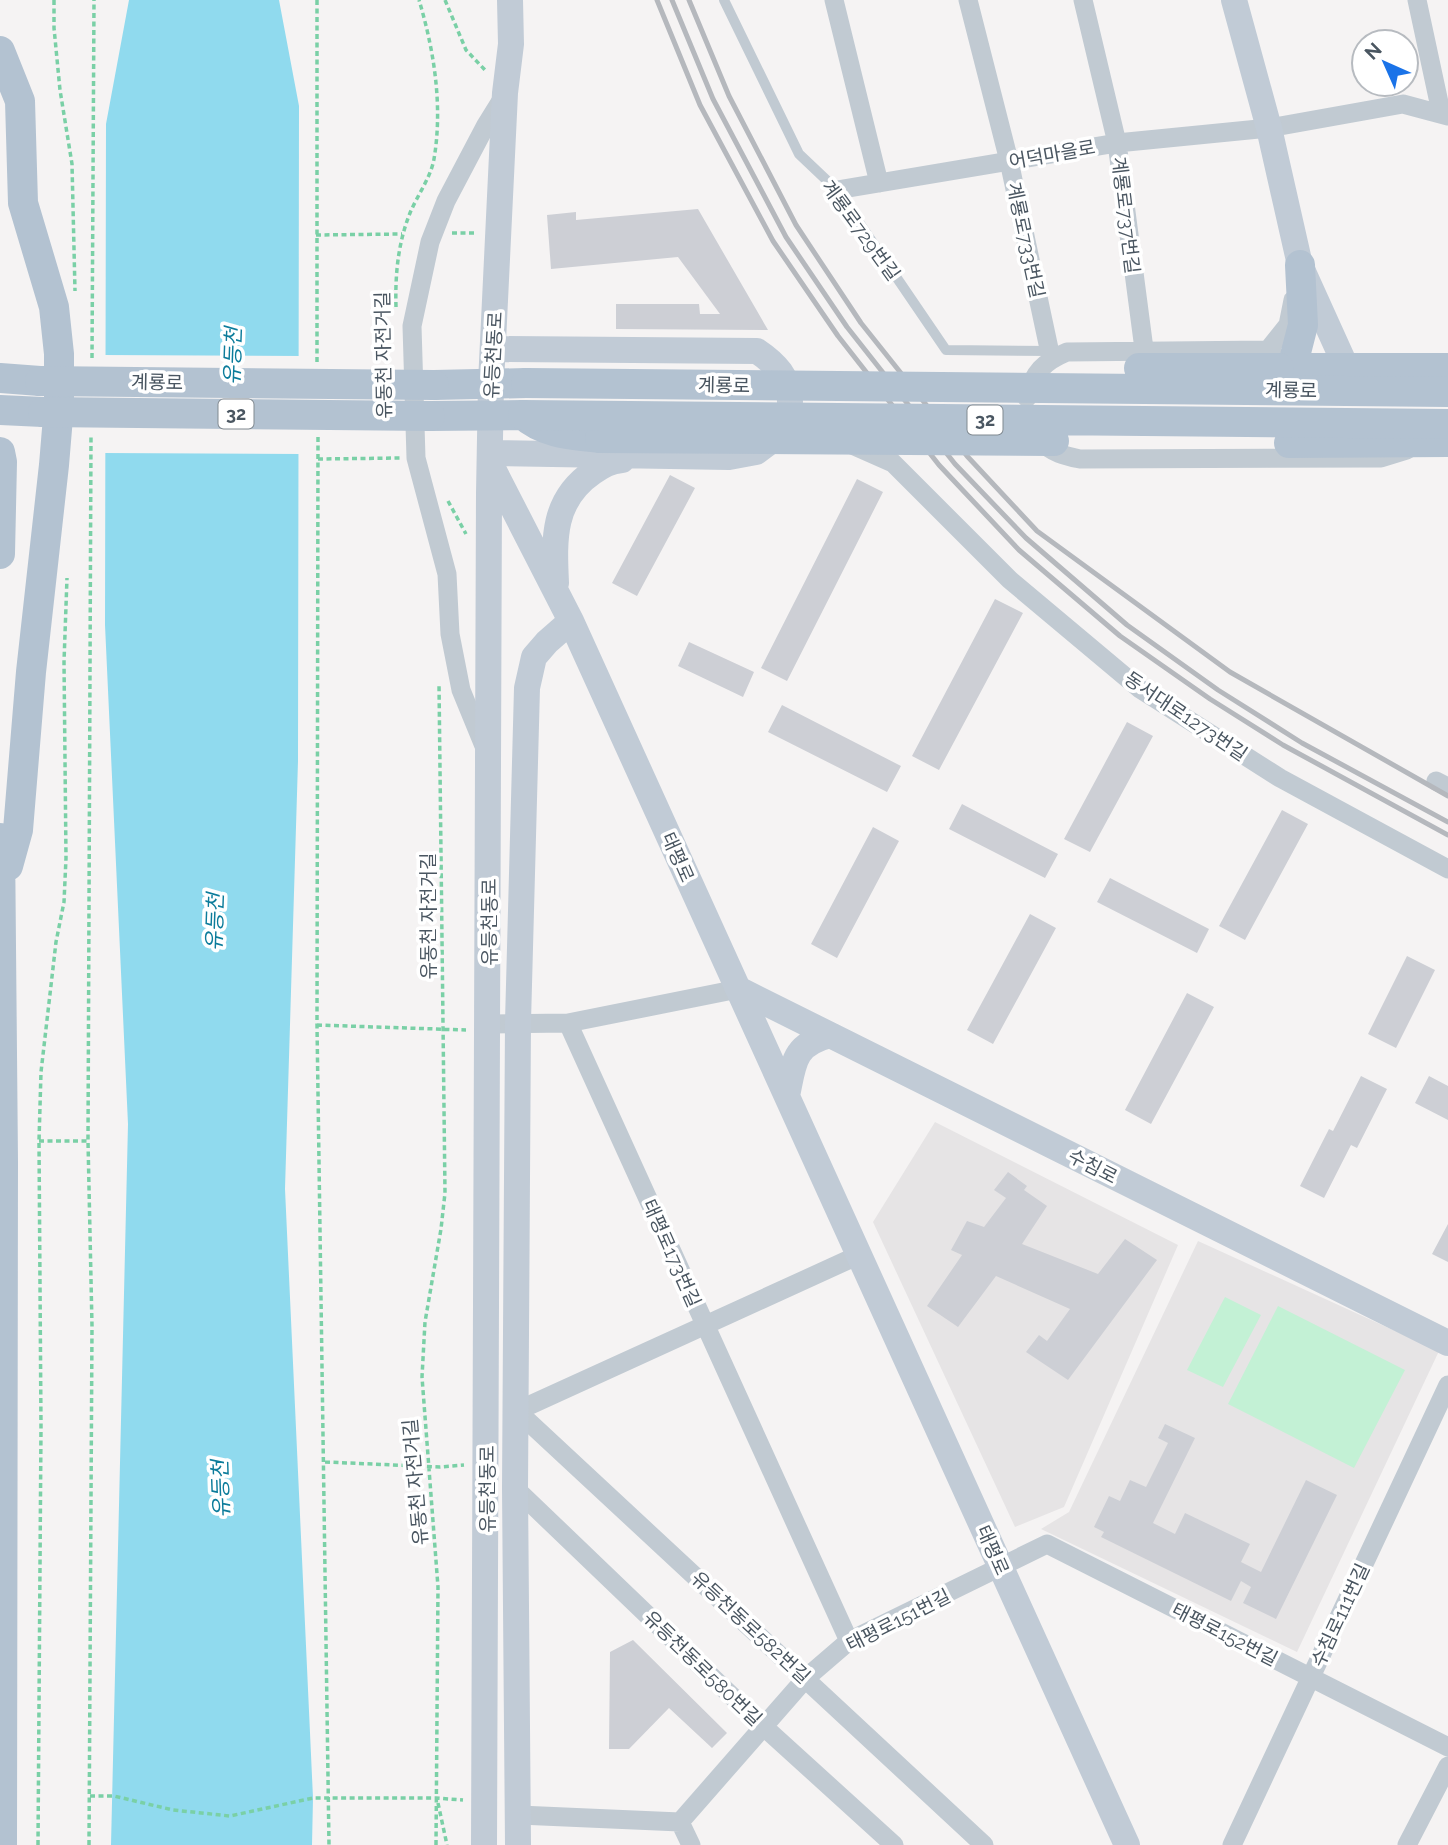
<svg xmlns="http://www.w3.org/2000/svg" width="1448" height="1845" viewBox="0 0 1448 1845" font-family="Raleway,'Noto Sans KR',sans-serif">
  <style>
    .education { fill: #e6e4e5 }
    .green { fill: #c3f1d5 }
    .water { fill: #90daee }
    .pier { fill: #f5f3f3 }
    .building { fill: #cdcfd5 }
    .lines { fill: none; stroke-linecap: round; stroke-linejoin: round }
    .path { stroke: #7ad0a6; stroke-width: 3.5; stroke-dasharray: 5 3.5; stroke-linecap: butt }
    .service { stroke: #c1cad2; stroke-width: 10 }
    .minor { stroke: #c1cad2; stroke-width: 19 }
    .secondary { stroke: #c1cbd6; stroke-width: 26 }
    .primary { stroke: #b3c2d1; stroke-width: 30 }
    .rail { stroke: #b5b8bd; stroke-width: 5 }
    .primary-bridge { stroke: #b3c2d1; stroke-width: 30 }
    .labels { text-anchor: middle; stroke-width: 7; stroke-linejoin: round; paint-order: stroke }
    .shield { fill: #fff; stroke: #808990; stroke-width: 2 }
    .shield-label { font-size: 18px; font-weight: bold; fill: #4a5661 }
    .street-label { font-size: 19px; fill: #4a5661; stroke: #fff }
    .water-label { font-size: 21px; font-style: italic; fill: #0c7c9b; stroke: #fff }
  </style>
  <rect width="100%" height="100%" fill="#f5f3f3"/>
  <!-- education -->
  <path class="education" d="M 935,1122 L 1178,1245 L 1064,1507 L 1015,1527 L 873,1222 Z
    M 1198,1241 L 1439,1351 L 1297,1652 L 1041,1529 L 1069,1512 Z"/>
  <!-- green -->
  <path class="green" d="M 1225,1297 L 1261,1315 L 1223,1387 L 1187,1370 Z
    M 1278,1306 L 1405,1370 L 1354,1468 L 1228,1404 Z"/>
  <!-- water -->
  <path class="water" d="M 129,0 L 279,0 L 299,106 L 298,761 L 285,1189 L 313,1798 L 312,1845 L 111,1845 L 128,1124 L 105,625 L 106,124 Z"/>
  <!-- pier -->
  <path class="pier" d="M 102,355 L 302,356 L 302,454 L 102,453 Z"/>
  <!-- building -->
  <path class="building" d="M 698,209 L 768,330 L 616,329 L 616,304 L 699,304 L 700,314 L 720,314 L 678,257 L 551,269 L 547,215 L 576,212 L 576,220 Z
    M 670,475 L 695,488 L 637,596 L 612,583 Z
    M 857,479 L 883,492 L 787,681 L 761,668 Z
    M 995,599 L 1023,613 L 939,770 L 912,756 Z
    M 689,642 L 754,672 L 743,697 L 678,666 Z
    M 782,705 L 901,766 L 887,792 L 768,732 Z
    M 1127,722 L 1153,736 L 1090,852 L 1064,839 Z
    M 962,804 L 1058,854 L 1045,878 L 949,829 Z
    M 1282,810 L 1308,824 L 1245,940 L 1219,926 Z
    M 873,827 L 899,841 L 837,958 L 811,944 Z
    M 1110,878 L 1209,929 L 1197,953 L 1097,902 Z
    M 1030,914 L 1056,928 L 993,1044 L 967,1030 Z
    M 1407,956 L 1435,970 L 1396,1048 L 1368,1034 Z
    M 1187,993 L 1214,1007 L 1151,1124 L 1125,1110 Z
    M 1361,1076 L 1387,1089 L 1357,1148 L 1351,1145 L 1324,1198 L 1300,1186 L 1329,1129 L 1333,1131 Z
    M 1429,1076 L 1448,1086 L 1448,1120 L 1415,1103 Z
    M 1008,1172 L 1027,1186 L 1024,1190 L 1047,1206 L 1022,1244 L 1098,1274 L 1125,1239 L 1157,1260 L 1068,1380 L 1026,1352 L 1039,1335 L 1047,1341 L 1070,1309 L 996,1276 L 958,1327 L 927,1306 L 962,1255 L 951,1250 L 967,1221 L 984,1227 L 1006,1198 L 994,1190 Z
    M 1448,1224 L 1448,1262 L 1432,1254 Z
    M 1165,1424 L 1195,1438 L 1153,1523 L 1175,1534 L 1185,1513 L 1250,1544 L 1241,1562 L 1261,1572 L 1306,1480 L 1337,1495 L 1276,1619 L 1243,1603 L 1251,1587 L 1241,1581 L 1231,1601 L 1101,1537 L 1104,1532 L 1094,1527 L 1109,1496 L 1120,1501 L 1130,1480 L 1146,1487 L 1168,1443 L 1158,1438 Z
    M 633,1640 L 727,1733 L 712,1748 L 669,1708 L 629,1749 L 609,1749 L 610,1652 Z"/>
  <g class="lines">
    <!-- path -->
    <path class="path" d="M 54,0 L 54,28 L 60,90 L 72,164 L 75,291
      M 317,0 L 317,363
      M 445,0 L 466,50 L 485,70
      M 452,233 L 476,233
      M 316,235 L 402,234
      M 396,307 C 395,275 398,243 410,213 C 417,196 431,177 434,159 C 443,106 434,50 419,0
      M 92,358 L 94,0
      M 318,437 L 317,1025 L 329,1845
      M 318,459 L 400,458
      M 448,501 L 466,534
      M 317,1025 L 466,1030
      M 39,1141 L 88,1141
      M 325,1462 L 440,1467 L 464,1465
      M 90,1796 L 114,1796 L 173,1810 L 230,1816 L 313,1798 L 436,1798 L 463,1800
      M 438,1803 L 447,1845
      M 38,1845 L 41,1427 L 39,1141 L 41,1072 L 56,942 L 64,902 L 66,858 L 64,662 L 67,578
      M 89,1845 L 92,1326 L 88,1141 L 91,436
      M 436,1845 L 438,1587 L 422,1377 L 425,1322 L 441,1229 L 445,1193 L 439,684"/>
    <!-- service -->
    <path class="service" d="M 724,0 L 799,154 L 837,190 L 946,350 L 1053,351"/>
    <!-- minor -->
    <path class="minor" d="M 834,0 L 879,183
      M 968,0 L 1009,161 L 1051,358
      M 1083,0 L 1117,143 L 1144,349
      M 1417,0 L 1441,112
      M 837,190 L 1117,143 L 1269,128 L 1403,104 L 1448,116
      M 1268,350 L 1288,325 L 1293,300
      M 1027,398 C 1032,373 1045,361 1067,352 L 1268,350 L 1291,368
      M 1041,441 C 1052,453 1065,456 1080,459 L 1381,458 L 1407,450
      M 850,444 L 893,463 L 1010,580 L 1140,689 L 1280,778 L 1448,869
      M 484,746 L 461,690 L 450,634 L 447,574 L 416,458 L 412,326 L 430,242 L 446,201 L 486,125 L 504,96
      M 1436,781 L 1448,787
      M 568,1023 L 849,1641
      M 489,1024 L 568,1023 L 738,989
      M 859,1255 L 517,1411 L 984,1845
      M 515,1488 L 763,1726 L 894,1845
      M 519,1815 L 680,1822
      M 691,1845 L 680,1822 L 806,1678 L 849,1641 L 1047,1544 L 1448,1747
      M 1232,1845 L 1448,1385
      M 1407,1845 L 1448,1766"/>
    <!-- secondary -->
    <path class="secondary" d="M 1234,0 L 1269,128 L 1300,265 L 1347,369
      M 493,349 L 757,351 C 775,363 790,378 790,402
      M 490,453 L 729,457 L 756,452 L 776,437
      M 491,465 L 571,621 L 1127,1845
      M 556,583 C 554,539 552,500 593,472 C 603,465 610,461 622,460
      M 738,989 L 1448,1343
      M 787,1096 C 794,1062 793,1045 830,1035
      M 484,1845 L 489,493 L 491,383 L 505,93 L 511,44 L 510,0
      M 518,1845 L 515,1488 L 518,1022 L 527,688 L 534,657 L 547,642 L 571,621"/>
    <!-- primary -->
    <path class="primary" d="M 0,51 L 20,101 L 23,203 L 54,307 L 59,354 L 59,405 L 54,465 L 31,672 L 18,830 L 8,866
      M 1279,368 L 1448,368
      M 1292,368 L 1303,325 L 1300,265
      M 0,378 L 40,381
      M 434,385 L 526,383
      M 0,410 L 43,412
      M 430,416 L 523,415 C 544,434 572,435 600,438
      M 1289,443 L 1448,442
      M 0,452 L 2,462 L 0,554
      M 0,838 L 3,1162 L 2,1845"/>
    <!-- rail -->
    <path class="rail" d="M 657,0 L 700,105 L 773,241 L 838,336 L 939,465 L 1019,550 L 1120,636 L 1210,699 L 1283,745 L 1448,835
      M 672,0 L 713,99 L 786,237 L 847,327 L 955,464 L 1026,538 L 1127,625 L 1218,690 L 1302,743 L 1448,822
      M 689,0 L 729,96 L 796,225 L 861,323 L 967,456 L 1037,531 L 1230,672 L 1448,796"/>
    <!-- primary-bridge -->
    <path class="primary-bridge" d="M 1139,368 L 1279,368
      M 40,381 L 434,385
      M 526,383 L 1448,392
      M 43,412 L 430,416
      M 523,415 L 1448,424
      M 600,438 L 1054,441"/>
  </g>
  <g class="labels">
    <!-- shield labels -->
    <g class="shield">
      <rect x="218.5" y="399.5" width="35" height="29" rx="5"/>
      <rect x="967.5" y="405.5" width="35" height="29" rx="5"/>
    </g>
    <g class="shield-label">
      <text x="236" y="420">32</text>
      <text x="985" y="426">32</text>
    </g>
    <!-- street labels -->
    <g class="street-label">
      <text transform="translate(1052 154) rotate(-10)" y="7">어덕마을로</text>
      <text transform="translate(1126 215) rotate(83)" y="7">계룡로737번길</text>
      <text transform="translate(861 230) rotate(54)" y="7">계룡로729번길</text>
      <text transform="translate(1026 240) rotate(78)" y="7">계룡로733번길</text>
      <text transform="translate(383 355) rotate(-91)" y="7">유동천 자전거길</text>
      <text transform="translate(493 355) rotate(-87)" y="7">유등천동로</text>
      <text transform="translate(157 382) rotate(1)" y="7">계룡로</text>
      <text transform="translate(724 385) rotate(1)" y="7">계룡로</text>
      <text transform="translate(1291 390) rotate(1)" y="7">계룡로</text>
      <text transform="translate(1186 716) rotate(34)" y="7">동서대로1273번길</text>
      <text transform="translate(678 857) rotate(66)" y="7">태평로</text>
      <text transform="translate(428 916) rotate(-90)" y="7">유동천 자전거길</text>
      <text transform="translate(489 922) rotate(-90)" y="7">유등천동로</text>
      <text transform="translate(1093 1166) rotate(27)" y="7">수침로</text>
      <text transform="translate(672 1253) rotate(66)" y="7">태평로173번길</text>
      <text transform="translate(415 1482) rotate(-95)" y="7">유동천 자전거길</text>
      <text transform="translate(487 1489) rotate(-90)" y="7">유등천동로</text>
      <text transform="translate(993 1550) rotate(66)" y="7">태평로</text>
      <text transform="translate(1340 1615) rotate(-65)" y="7">수침로111번길</text>
      <text transform="translate(898 1620) rotate(-27)" y="7">태평로151번길</text>
      <text transform="translate(751 1627) rotate(43)" y="7">유등천동로582번길</text>
      <text transform="translate(1225 1634) rotate(27)" y="7">태평로152번길</text>
      <text transform="translate(703 1668) rotate(44)" y="7">유등천동로580번길</text>
    </g>
    <!-- water labels -->
    <g class="water-label">
      <text transform="translate(233 356) rotate(-88)" y="7">유등천</text>
      <text transform="translate(215 922) rotate(-88)" y="7">유등천</text>
      <text transform="translate(221 1489) rotate(-92)" y="7">유등천</text>
    </g>
  </g>
  <!-- north arrow -->
  <g transform="translate(1385 63) rotate(315)"><circle r="33" fill="#ffffff" stroke="#b7bbc0" stroke-width="2"/>
  <path d="M0-5L12 26L0 18L-12 26Z" fill="#1a73e8"/>
  <text y="-10" font-size="19" font-weight="bold" text-anchor="middle" fill="#4a5661">N</text>
  </g>
</svg>
